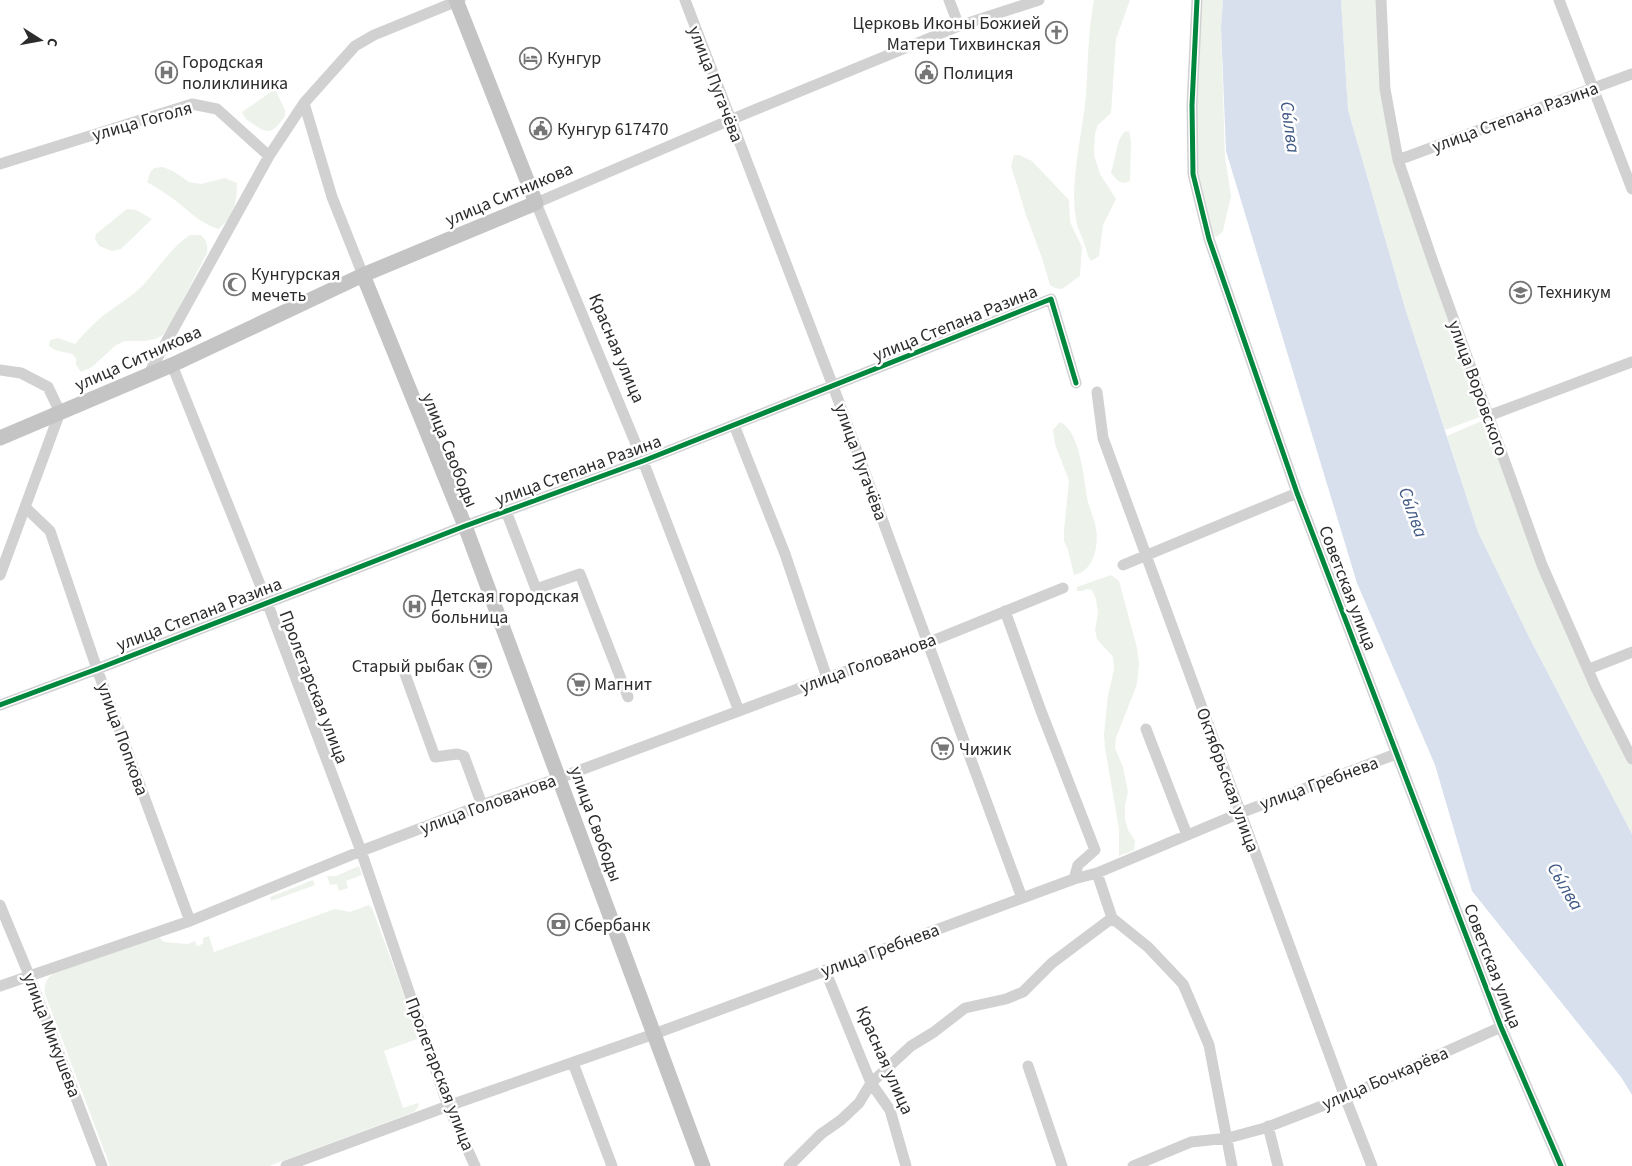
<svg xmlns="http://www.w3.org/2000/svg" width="1632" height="1166" viewBox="0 0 1632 1166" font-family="'Source Sans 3',sans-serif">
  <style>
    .green { fill: #edf2eb }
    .water { fill: #d8e0ee }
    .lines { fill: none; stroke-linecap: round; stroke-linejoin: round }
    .minor { stroke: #d1d1d1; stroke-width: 11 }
    .major { stroke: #c4c4c4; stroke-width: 15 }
    .cycleway-casing { stroke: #fff; stroke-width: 8 }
    .cycleway { stroke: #00873e; stroke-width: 5 }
    .labels { text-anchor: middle; stroke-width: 5; stroke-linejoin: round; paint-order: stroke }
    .poi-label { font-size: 18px; fill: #2c2c2c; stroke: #fff; text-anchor: start }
    .street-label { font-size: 18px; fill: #2c2c2c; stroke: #fff }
    .water-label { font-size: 19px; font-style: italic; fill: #415a86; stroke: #fff }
  </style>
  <rect width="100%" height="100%" fill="#fff"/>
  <!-- green -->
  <path class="green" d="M 1094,0 L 1130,0 L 1116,39 L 1111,113 L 1098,125 L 1095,133 L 1094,155 L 1100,174 L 1116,199 L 1103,225 L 1099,256 L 1091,261 L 1088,256 C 1086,245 1080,235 1077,224 C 1068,188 1083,132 1086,95 C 1088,63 1088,31 1094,0 Z
    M 1201,0 L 1223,0 L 1221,27 L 1225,157 L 1231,196 L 1223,231 L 1218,236 L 1214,237 L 1196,164 L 1194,125 L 1199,80 Z
    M 1341,0 L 1377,0 L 1384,97 L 1485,415 L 1445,430 L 1405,308 L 1348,110 Z
    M 275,89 L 285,110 L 285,116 C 276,128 271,137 256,126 C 249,121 245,120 242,112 Z
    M 1129,131 L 1131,141 L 1130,181 L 1124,183 L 1118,181 L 1111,173 L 1119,140 L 1124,132 Z
    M 1014,155 L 1019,155 L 1032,161 L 1069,200 L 1070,222 L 1082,247 L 1080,276 L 1062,289 L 1055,288 L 1050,285 L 1042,258 L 1026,215 L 1011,166 Z
    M 163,167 L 173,171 L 189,182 L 201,184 L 225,178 L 237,183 C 237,202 234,218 218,229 C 203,224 193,215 181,205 C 170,196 159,189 147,182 L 150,173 L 154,168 Z
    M 127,209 L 136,210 L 152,219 L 121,249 L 112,251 L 99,246 L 95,239 L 96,234 Z
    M 190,235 L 201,235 C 207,241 208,245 207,253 L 171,323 L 163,335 L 155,339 L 145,341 L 125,341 L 116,345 L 92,367 L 81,372 L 76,365 L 76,358 L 72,354 L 55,350 L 49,346 L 50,340 L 58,338 L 75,344 C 82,336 89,328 97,321 C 109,310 124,302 137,291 C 156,274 168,249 190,235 Z
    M 1060,422 C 1080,431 1084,478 1087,498 C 1089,508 1094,518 1096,528 C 1099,545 1094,572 1074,575 L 1068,550 L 1064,541 L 1064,530 L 1069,481 L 1055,444 L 1053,430 Z
    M 1479,422 L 1487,422 L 1590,681 L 1632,765 L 1632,834 L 1530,639 L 1478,532 L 1447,436 Z
    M 1111,575 L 1119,581 L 1137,648 L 1139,664 L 1137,684 L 1116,738 L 1115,748 L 1123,767 L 1128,792 L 1125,805 L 1125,819 L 1128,830 L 1135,841 L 1134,850 L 1119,856 L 1119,829 L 1105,748 L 1104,735 L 1108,695 L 1114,670 L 1113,657 L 1097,639 L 1095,630 L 1098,613 L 1096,599 L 1092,590 L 1087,589 L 1082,591 L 1077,591 L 1077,587 Z
    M 359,866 L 362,875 L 346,881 L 348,888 L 339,891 L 337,884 L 330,885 L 327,876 L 336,876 Z
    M 313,880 L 315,885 L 271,901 L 270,897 Z
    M 369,905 L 372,908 L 420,1038 L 384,1051 L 403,1108 L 418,1103 L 419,1106 L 414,1112 L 269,1166 L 110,1166 L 45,994 C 41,966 74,971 91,960 L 157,935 L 164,942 L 188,944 L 195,941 L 196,945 L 199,946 L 203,943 L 203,938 L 209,936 L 214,952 L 335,909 L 350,912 Z"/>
  <!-- water -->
  <path class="water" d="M 1223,0 L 1341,0 L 1348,110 L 1405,308 L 1478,532 L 1530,639 L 1632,834 L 1632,1095 L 1621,1077 L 1472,891 L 1435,765 L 1357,583 L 1226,151 L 1221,27 Z"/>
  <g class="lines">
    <!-- minor -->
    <path class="minor" d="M 685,0 L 833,386 L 1022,898
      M 949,0 L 959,26
      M 1197,0 L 1192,105 L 1193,174 L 1209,239 L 1297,493 L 1501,1027 L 1561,1166
      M 1381,0 L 1385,89 L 1398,160 L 1433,262 L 1542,565 L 1596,688 L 1632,759
      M 1559,0 L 1632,189
      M 304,103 L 332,197 L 363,275
      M 1398,160 L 1632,74
      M 0,164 L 192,104 L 217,109 L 269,156
      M 172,365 L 267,602 L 361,851 L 448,1106 L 475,1166
      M 0,370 L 21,373 L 48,387 L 60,412 L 0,575
      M 148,375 L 269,156 L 304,103 L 355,46 L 374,35 L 460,0
      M 1097,392 L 1103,438 L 1345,1097 L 1372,1166
      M 1488,416 L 1632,362
      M 734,425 L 785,554 L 827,678
      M 26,508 L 50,531 L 97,669 L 190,921
      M 506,511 L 536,589 L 580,574 L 628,697
      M 1123,565 L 1297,493
      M 1005,611 L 1041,711 L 1095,850 L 1078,865 L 1074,879
      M 1589,669 L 1632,652
      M 405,674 L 435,757 L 457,754 L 464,756 L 482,805
      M 0,705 L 97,669 L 465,526 L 643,461 L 1051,299 L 1076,383
      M 739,711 L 643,461 L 536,203 L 730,120 L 959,26 L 1039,0
      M 1146,729 L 1187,835
      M 1097,873 L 1112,918 L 1148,947 L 1183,984 L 1209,1045 L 1232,1166
      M 0,905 L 29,975 L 102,1166
      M 825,970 L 871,1083 L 890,1110 L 906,1166
      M 0,986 L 190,921 L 361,851 L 482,805 L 559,778 L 827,678 L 927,643 L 1063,588
      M 573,1063 L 612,1166
      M 1028,1066 L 1062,1166
      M 1268,1126 L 1278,1166
      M 286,1166 L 448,1106 L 654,1034 L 1074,879 L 1097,873 L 1240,813 L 1396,754
      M 789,1166 L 821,1134 L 841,1120 L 859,1103 L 871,1083 L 911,1046 L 934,1032 L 965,1008 L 1006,999 L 1023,992 L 1052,963 L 1112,918
      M 1133,1166 L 1191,1142 L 1228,1138 L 1265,1128 L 1345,1097 L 1501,1027"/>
    <!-- major -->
    <path class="major" d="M 363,275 L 465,526 L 703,1166
      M 0,438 L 172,365 L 363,275 L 536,203 L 456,0"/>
    <defs>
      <path id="cycleway" d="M 1197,0 L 1192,105 L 1193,174 L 1209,239 L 1297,493 L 1501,1027 L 1561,1166
        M 0,705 L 97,669 L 465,526 L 643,461 L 1051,299 L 1076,383"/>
    </defs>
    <!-- cycleway casing -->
    <use href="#cycleway" class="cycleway-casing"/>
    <!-- cycleway -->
    <use href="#cycleway" class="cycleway"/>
  </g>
  <!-- icons -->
  <defs>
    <symbol id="church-ring" viewBox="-11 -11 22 22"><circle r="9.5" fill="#fff" stroke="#767676" stroke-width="1.5"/><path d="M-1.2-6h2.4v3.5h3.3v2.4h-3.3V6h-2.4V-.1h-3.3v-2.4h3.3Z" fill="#767676"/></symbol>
    <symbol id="hotel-ring" viewBox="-11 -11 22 22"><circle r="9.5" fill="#fff" stroke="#767676" stroke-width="1.5"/><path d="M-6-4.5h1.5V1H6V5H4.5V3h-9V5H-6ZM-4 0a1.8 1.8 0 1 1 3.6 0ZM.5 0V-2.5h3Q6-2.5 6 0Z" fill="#767676"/></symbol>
    <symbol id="hospital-ring" viewBox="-11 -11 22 22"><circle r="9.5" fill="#fff" stroke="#767676" stroke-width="1.5"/><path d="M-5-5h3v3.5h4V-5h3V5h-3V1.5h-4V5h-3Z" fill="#767676"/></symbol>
    <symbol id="civic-ring" viewBox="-11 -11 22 22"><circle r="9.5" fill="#fff" stroke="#767676" stroke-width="1.5"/><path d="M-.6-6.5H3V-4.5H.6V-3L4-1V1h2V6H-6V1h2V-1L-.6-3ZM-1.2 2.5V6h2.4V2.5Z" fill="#767676"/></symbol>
    <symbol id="mosque-ring" viewBox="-11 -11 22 22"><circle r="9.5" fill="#fff" stroke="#767676" stroke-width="1.5"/><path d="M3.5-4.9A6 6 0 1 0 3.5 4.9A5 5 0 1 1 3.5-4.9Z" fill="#767676"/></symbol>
    <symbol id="university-ring" viewBox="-11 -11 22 22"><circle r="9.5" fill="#fff" stroke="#767676" stroke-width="1.5"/><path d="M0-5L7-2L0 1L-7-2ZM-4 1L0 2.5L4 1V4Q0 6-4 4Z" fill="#767676"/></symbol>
    <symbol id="supermarket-ring" viewBox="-11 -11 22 22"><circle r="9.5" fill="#fff" stroke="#767676" stroke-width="1.5"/><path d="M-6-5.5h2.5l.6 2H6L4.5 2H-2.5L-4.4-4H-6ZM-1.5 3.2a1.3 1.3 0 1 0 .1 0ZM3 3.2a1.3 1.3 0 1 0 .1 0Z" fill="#767676"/></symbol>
    <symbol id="bank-ring" viewBox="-11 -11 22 22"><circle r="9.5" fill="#fff" stroke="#767676" stroke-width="1.5"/><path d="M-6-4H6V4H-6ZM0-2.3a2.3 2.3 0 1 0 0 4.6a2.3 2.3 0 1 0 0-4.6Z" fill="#767676"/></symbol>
  </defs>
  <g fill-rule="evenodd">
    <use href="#church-ring" x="1044" y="20" width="25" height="25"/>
    <use href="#hotel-ring" x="518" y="46" width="25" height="25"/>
    <use href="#hospital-ring" x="154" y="60" width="25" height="25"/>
    <use href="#civic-ring" x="914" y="60" width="25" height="25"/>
    <use href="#civic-ring" x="528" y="116" width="25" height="25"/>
    <use href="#mosque-ring" x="222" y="272" width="25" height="25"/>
    <use href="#university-ring" x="1508" y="280" width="25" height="25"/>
    <use href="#hospital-ring" x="402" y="594" width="25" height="25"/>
    <use href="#supermarket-ring" x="468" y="654" width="25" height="25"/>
    <use href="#supermarket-ring" x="566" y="672" width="25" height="25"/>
    <use href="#supermarket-ring" x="930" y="736" width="25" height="25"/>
    <use href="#bank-ring" x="546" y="912" width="25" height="25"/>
  </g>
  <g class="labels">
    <!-- poi labels -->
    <g class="poi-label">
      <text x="1041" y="29" text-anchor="end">Церковь Иконы Божией<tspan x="1041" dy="21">Матери Тихвинская</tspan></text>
      <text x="547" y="64">Кунгур</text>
      <text x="182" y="68">Городская<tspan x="182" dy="21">поликлиника</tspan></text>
      <text x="943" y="79">Полиция</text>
      <text x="557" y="135">Кунгур 617470</text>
      <text x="251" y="280">Кунгурская<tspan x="251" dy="21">мечеть</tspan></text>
      <text x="1537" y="298">Техникум</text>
      <text x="431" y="602">Детская городская<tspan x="431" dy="21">больница</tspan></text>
      <text x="464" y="672" text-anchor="end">Старый рыбак</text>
      <text x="594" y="690">Магнит</text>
      <text x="959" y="755">Чижик</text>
      <text x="574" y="931">Сбербанк</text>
    </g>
    <!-- street labels -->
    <g class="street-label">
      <text transform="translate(716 84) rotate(69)" y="6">улица Пугачёва</text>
      <text transform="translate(1515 117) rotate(-20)" y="6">улица Степана Разина</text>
      <text transform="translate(142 121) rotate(-16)" y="6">улица Гоголя</text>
      <text transform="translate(509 194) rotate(-23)" y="6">улица Ситникова</text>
      <text transform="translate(955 323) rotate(-22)" y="6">улица Степана Разина</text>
      <text transform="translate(617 348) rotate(67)" y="6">Красная улица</text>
      <text transform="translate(138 358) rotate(-24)" y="6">улица Ситникова</text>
      <text transform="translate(1478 388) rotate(70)" y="6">улица Воровского</text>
      <text transform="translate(450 450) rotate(68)" y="6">улица Свободы</text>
      <text transform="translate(861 462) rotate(70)" y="6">улица Пугачёва</text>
      <text transform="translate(578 470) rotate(-20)" y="6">улица Степана Разина</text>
      <text transform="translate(1348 588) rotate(69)" y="6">Советская улица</text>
      <text transform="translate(199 614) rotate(-21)" y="6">улица Степана Разина</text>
      <text transform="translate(868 663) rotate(-20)" y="6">улица Голованова</text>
      <text transform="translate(314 687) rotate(69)" y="6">Пролетарская улица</text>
      <text transform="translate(123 739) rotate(70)" y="6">улица Попкова</text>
      <text transform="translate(1228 780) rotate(70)" y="6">Октябрьская улица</text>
      <text transform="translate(1319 783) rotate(-20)" y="6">улица Гребнева</text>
      <text transform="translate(488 804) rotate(-20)" y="6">улица Голованова</text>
      <text transform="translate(596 824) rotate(70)" y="6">улица Свободы</text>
      <text transform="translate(880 950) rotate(-20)" y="6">улица Гребнева</text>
      <text transform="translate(1493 966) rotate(69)" y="6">Советская улица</text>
      <text transform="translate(52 1035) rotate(69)" y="6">улица Микушева</text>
      <text transform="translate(885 1060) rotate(66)" y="6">Красная улица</text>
      <text transform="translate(440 1074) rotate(69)" y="6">Пролетарская улица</text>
      <text transform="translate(1385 1078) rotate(-23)" y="6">улица Бочкарёва</text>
    </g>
    <!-- water labels -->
    <g class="water-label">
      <text transform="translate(1291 127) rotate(82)" y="7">Сы́лва</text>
      <text transform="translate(1414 512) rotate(70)" y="7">Сы́лва</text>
      <text transform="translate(1566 886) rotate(59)" y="7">Сы́лва</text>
    </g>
  </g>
  <!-- north arrow -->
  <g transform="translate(40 40) rotate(101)" stroke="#ffffff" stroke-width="4" paint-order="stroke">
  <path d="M0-4L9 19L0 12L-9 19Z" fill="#2c2c2c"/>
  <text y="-8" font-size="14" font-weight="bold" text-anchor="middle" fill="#2c2c2c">С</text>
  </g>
</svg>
